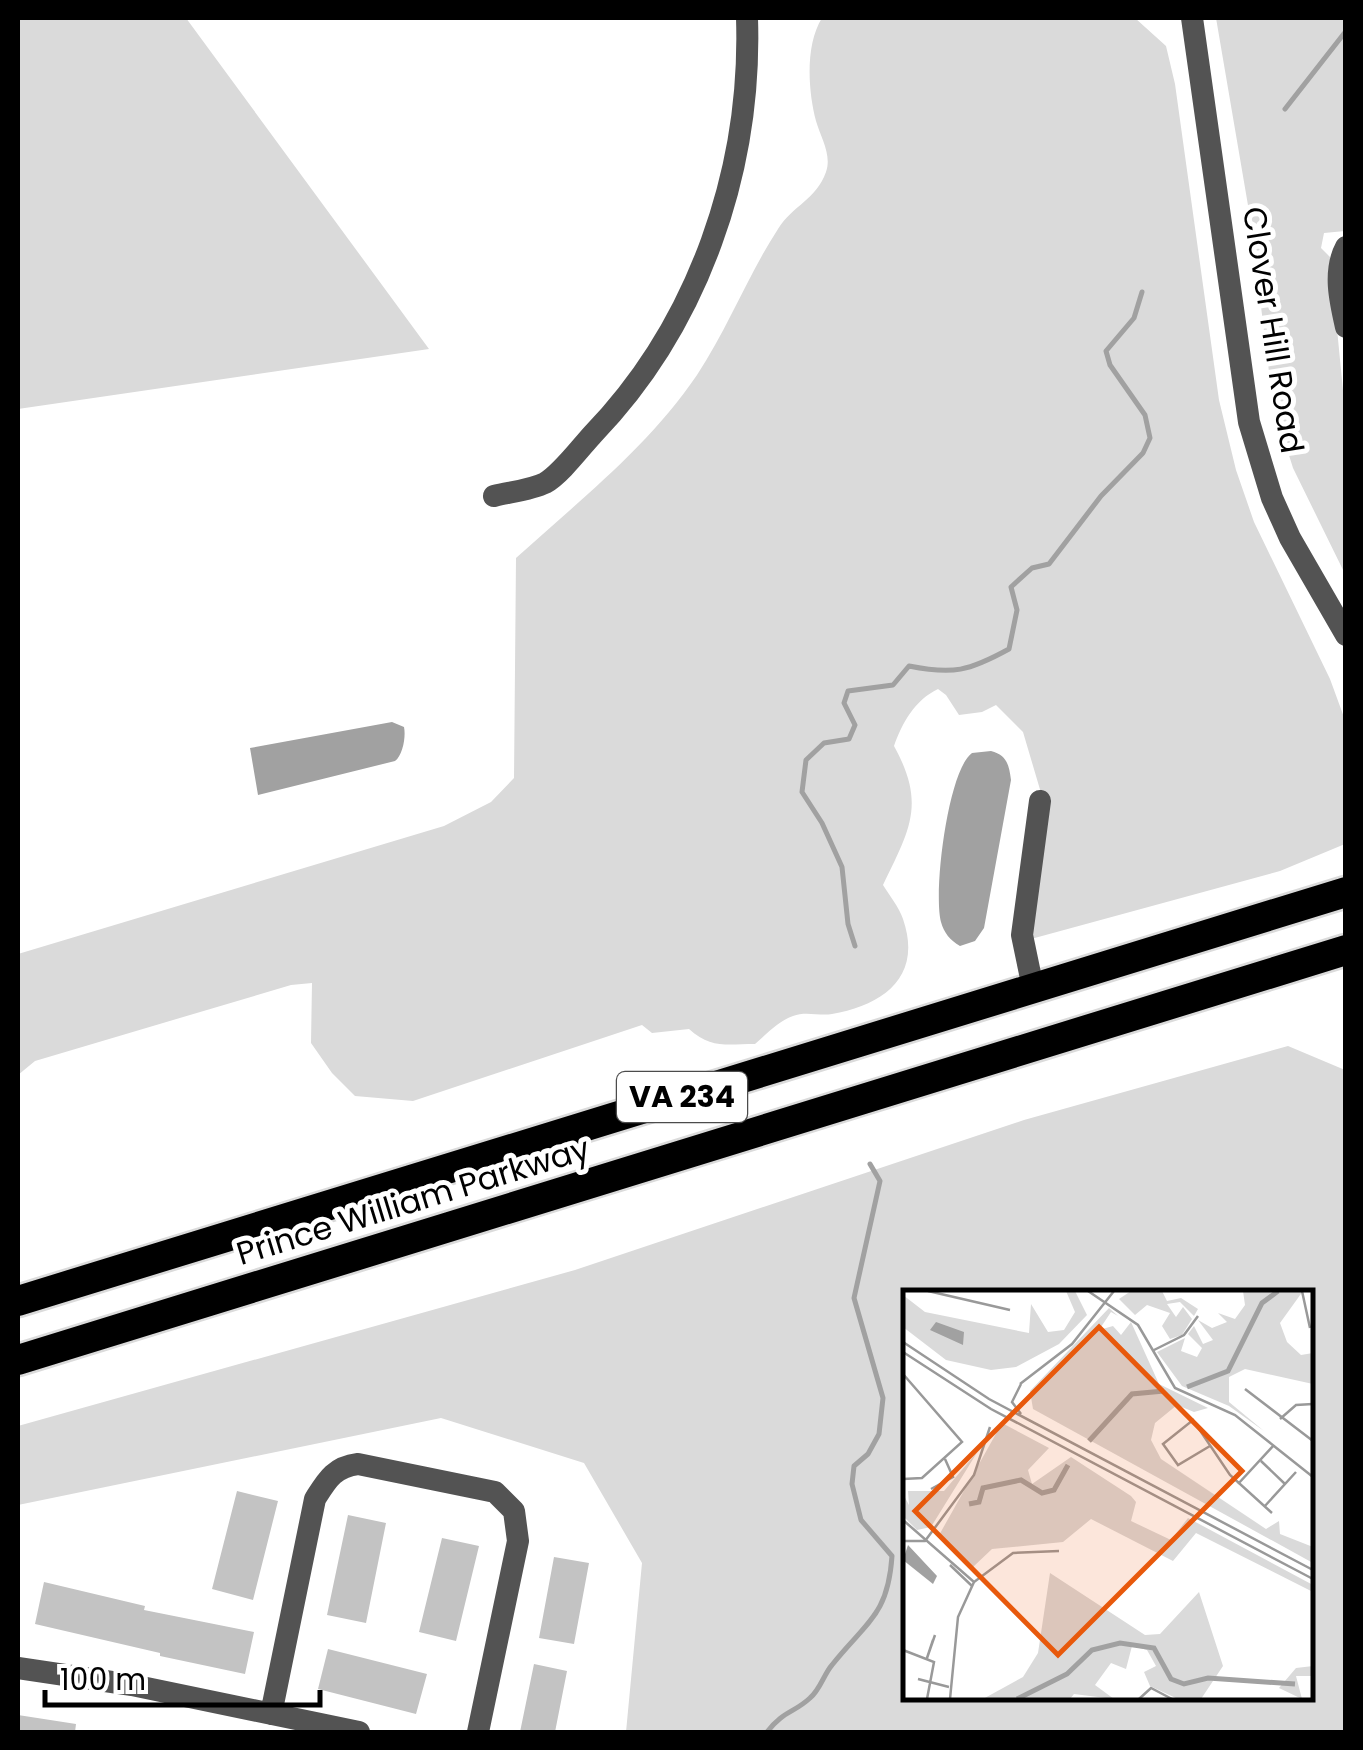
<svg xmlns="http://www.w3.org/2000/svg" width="1363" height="1750" viewBox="0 0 1363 1750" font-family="Poppins,sans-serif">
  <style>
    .green { fill: #dadada; fill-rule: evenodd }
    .water { fill: #a1a1a1 }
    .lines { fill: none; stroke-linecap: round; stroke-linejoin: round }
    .stream { stroke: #a1a1a1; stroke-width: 5 }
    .building { fill: #c3c3c3 }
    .highway-casing { stroke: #dbdbdb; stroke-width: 35 }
    .minor { stroke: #535353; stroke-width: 22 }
    .highway { stroke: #000; stroke-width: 30 }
    .labels { text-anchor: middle; stroke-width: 10; stroke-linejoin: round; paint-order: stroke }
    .shield { fill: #fff; stroke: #4c4c4c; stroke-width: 2.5 }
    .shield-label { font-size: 30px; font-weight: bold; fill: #000 }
    .street-label { font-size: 32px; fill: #000; stroke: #fff }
    .inset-river { fill: none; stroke: #a1a1a1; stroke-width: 5 }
    .inset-road { fill: none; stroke: #999; stroke-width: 2.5 }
    .view { fill: #e8590c; fill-opacity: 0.15; stroke: #e8590c; stroke-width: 5 }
    .inset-edge { fill: none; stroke: #000; stroke-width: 5 }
  </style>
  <rect width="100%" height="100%" fill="#fff"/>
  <!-- green -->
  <path class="green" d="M 18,18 L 186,18 L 429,349 L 18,409 Z
    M 822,18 L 1135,18 L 1166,46 L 1175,84 L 1219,400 L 1236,470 L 1254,522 L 1330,679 L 1345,720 L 1345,844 L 1280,871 L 1031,939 L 1044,803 L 1023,732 L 996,705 L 982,712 L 959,715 L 946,695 L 938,689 C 915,700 902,723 894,746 C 926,804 910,829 883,885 C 889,895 899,907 903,919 C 923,977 883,1005 832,1014 C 819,1016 805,1011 793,1016 C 778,1021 767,1034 755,1044 C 727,1044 711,1049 689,1029 L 652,1033 L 642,1025 L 413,1101 L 355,1096 L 332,1073 L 311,1043 L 312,983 L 291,985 L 35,1061 L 18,1075 L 18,954 L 444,826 L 491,802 L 514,778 L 516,558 C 580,500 648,447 697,375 C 728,328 748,275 778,229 C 793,205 816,200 826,172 C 832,155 821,138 816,121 C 808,91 805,45 822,18 Z
    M 1216,18 L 1345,18 L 1345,231 L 1324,233 L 1321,248 L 1330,257 L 1345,411 L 1345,574 L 1293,468 L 1282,433 L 1271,388 L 1250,217 Z
    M 1288,1046 L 1345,1070 L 1345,1732 L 626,1732 L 642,1563 L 584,1463 L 441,1418 L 18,1505 L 18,1426 L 575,1270 L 1024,1120 ZM 906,1292 L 1310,1292 L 1310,1698 L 906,1698 Z"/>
  <!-- water -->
  <path class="water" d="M 392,722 L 404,727 C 406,736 403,755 395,761 L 258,795 L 250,748 Z
    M 991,751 C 1007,755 1009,765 1011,780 L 984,928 L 975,941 L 960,946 C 950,940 944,933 941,922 C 933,892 948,770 972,753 Z"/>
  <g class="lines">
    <!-- stream -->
    <path class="stream" d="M 1285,109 L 1346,31
      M 855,946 L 848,924 L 842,867 L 822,823 L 802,792 L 806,760 L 824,743 L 849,739 L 855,725 L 844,703 L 848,691 L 893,685 L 909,666 C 953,675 969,671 1009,649 L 1017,610 L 1011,587 L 1032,568 L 1049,564 L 1101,496 L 1143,453 L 1150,438 L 1145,415 L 1110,365 L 1106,351 L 1134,318 L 1142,292
      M 767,1732 C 783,1711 794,1713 810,1698 C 820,1690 824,1674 832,1665 C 866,1622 888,1616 892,1556 L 861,1520 L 852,1484 L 854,1466 L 868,1454 L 879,1434 L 883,1398 L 854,1298 L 880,1181 L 870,1164"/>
  </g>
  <!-- building -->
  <path class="building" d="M 237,1491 L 278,1501 L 253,1600 L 212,1589 Z
    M 348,1515 L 386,1523 L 366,1623 L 327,1615 Z
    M 442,1538 L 479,1546 L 456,1641 L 419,1632 Z
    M 554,1557 L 589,1563 L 574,1644 L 539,1638 Z
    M 44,1582 L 145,1606 L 144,1610 L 254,1632 L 245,1674 L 160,1656 L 160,1653 L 35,1624 Z
    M 328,1649 L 427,1674 L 416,1714 L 318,1689 Z
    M 534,1664 L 567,1671 L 555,1732 L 520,1732 Z
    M 18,1715 L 76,1724 L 75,1732 L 18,1732 Z"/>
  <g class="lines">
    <defs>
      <path id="highway" d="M 18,1301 L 1346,892
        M 18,1360 L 1346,950"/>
    </defs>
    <!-- highway casing -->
    <use href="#highway" class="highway-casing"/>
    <!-- minor -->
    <path class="minor" d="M 1192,18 L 1249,422 L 1272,498 L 1290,538 L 1346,635
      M 1346,247 C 1333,271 1340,301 1346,327
      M 494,496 C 510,492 531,490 545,483 C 560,475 581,447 593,434 C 699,324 752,169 747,18
      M 1033,988 L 1022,935 L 1040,801
      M 18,1668 L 132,1685 L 359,1732
      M 271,1714 L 315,1499 C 327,1480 334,1467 358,1464 L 495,1492 L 514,1511 L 518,1541 L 478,1732"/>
    <!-- highway -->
    <use href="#highway" class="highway"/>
  </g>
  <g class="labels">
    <!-- shield labels -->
    <rect class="shield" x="617" y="1072" width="130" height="50" rx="8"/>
    <g class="shield-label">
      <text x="682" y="1107">VA 234</text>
    </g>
    <!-- street labels -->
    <g class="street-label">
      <text transform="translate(1273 330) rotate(81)" y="11">Clover Hill Road</text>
      <text transform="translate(413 1201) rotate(-17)" y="11">Prince William Parkway</text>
    </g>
  </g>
  <!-- overview -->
  <g transform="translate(903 1290)">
    <rect width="410" height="410" fill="#fff"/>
    <path d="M 163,1 L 172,1 L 184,25 L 156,54 L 113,77 L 88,80 L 43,70 L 0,37 L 0,5 L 22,22 L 126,43 L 128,14 L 145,42 L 161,40 L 172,22 ZM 228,1 L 259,1 L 264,11 L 278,8 L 295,19 L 291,26 L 277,12 L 264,14 L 273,27 L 280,17 L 289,29 L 279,45 L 267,49 L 259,36 L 267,23 L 244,15 L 232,25 L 216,9 ZM 340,1 L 400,1 L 377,33 L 384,52 L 398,65 L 410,63 L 410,94 L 342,79 L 326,87 L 326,112 L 361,141 L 326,116 L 279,96 L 254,62 L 282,48 L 278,61 L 294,67 L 299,58 L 285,44 L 291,36 L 300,54 L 310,50 L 295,30 L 309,38 L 324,32 L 315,23 L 332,29 L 342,15 ZM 206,18 L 215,26 L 208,22 L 196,40 L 210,36 L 218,45 L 228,32 L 256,94 L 305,118 L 291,122 L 274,115 L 252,133 L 248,150 L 258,169 L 363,239 L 376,231 L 377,244 L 410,257 L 410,273 L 130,119 L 127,101 ZM 99,133 L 146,158 L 125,180 L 129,194 L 168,167 L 228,206 L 233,212 L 228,231 L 268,250 L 285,228 L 410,295 L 410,302 L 293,243 L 270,271 L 188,229 L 160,252 L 89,259 L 70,277 L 35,247 ZM 75,161 L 28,237 L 14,240 L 0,226 L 0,204 L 6,215 L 5,201 L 41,201 ZM 147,283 L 242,345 L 257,344 L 296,302 L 320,376 L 298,409 L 275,409 L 247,396 L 241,382 L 253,376 L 244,360 L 229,356 L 223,379 L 208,373 L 192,395 L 211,409 L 171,404 L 167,409 L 80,409 L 120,387 L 135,363 ZM 410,376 L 410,386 L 393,386 L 399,409 L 376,398 L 393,378 Z" fill="#dadada"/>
    <path d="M 33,32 L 61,42 L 60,55 L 27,40 ZM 5,255 L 34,286 L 30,294 L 0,270 Z" fill="#a1a1a1"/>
    <path class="inset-river" d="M 284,97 L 325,81 L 359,13 L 375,1M 186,151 L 229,104 L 261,101M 66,214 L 76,212 L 80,198 L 118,190 L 139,203 L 151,200 L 165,175M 114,409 L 164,384 L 189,360 L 217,353 L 251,358 L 268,389 L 281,394 L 305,388 L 392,394"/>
    <path class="inset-road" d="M 25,1 L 107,20M 185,1 L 235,35 L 272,98 L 332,125 L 410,187M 399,1 L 407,38M 0,52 L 86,109 L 410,280M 249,61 L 281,45 L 295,26M 0,62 L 88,119 L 410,289M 0,84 L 59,152 L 19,188 L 0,189M 117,94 L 169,54 L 211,1M 342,99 L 410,151M 118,124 L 109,112 L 118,94M 377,129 L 393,115 L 410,114M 307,156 L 275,175 L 260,154 L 290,130 L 327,185 L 369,223M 358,171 L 382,194M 335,194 L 371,155M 28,199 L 50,187 L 42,169M 361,217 L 393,182M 0,230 L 71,292M 0,251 L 22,251 L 71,185 L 87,137M 47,275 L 69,296M 30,350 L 24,368 L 32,345M 0,360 L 31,372 L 24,409M 15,389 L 46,397M 47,409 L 55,327 L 71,292 L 110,263 L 156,261M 236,409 L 248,398 L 269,409"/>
    <path class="view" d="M 196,37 L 339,181 L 155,365 L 12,221 Z"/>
    <rect width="410" height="410" class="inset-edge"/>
  </g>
  <!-- border -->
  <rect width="1363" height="1750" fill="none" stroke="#000000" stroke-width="40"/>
  <!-- scale -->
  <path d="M45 1690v15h275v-15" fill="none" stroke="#000000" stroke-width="5"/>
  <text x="60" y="1690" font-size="30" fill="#000000" stroke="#ffffff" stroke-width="8" paint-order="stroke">100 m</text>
</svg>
